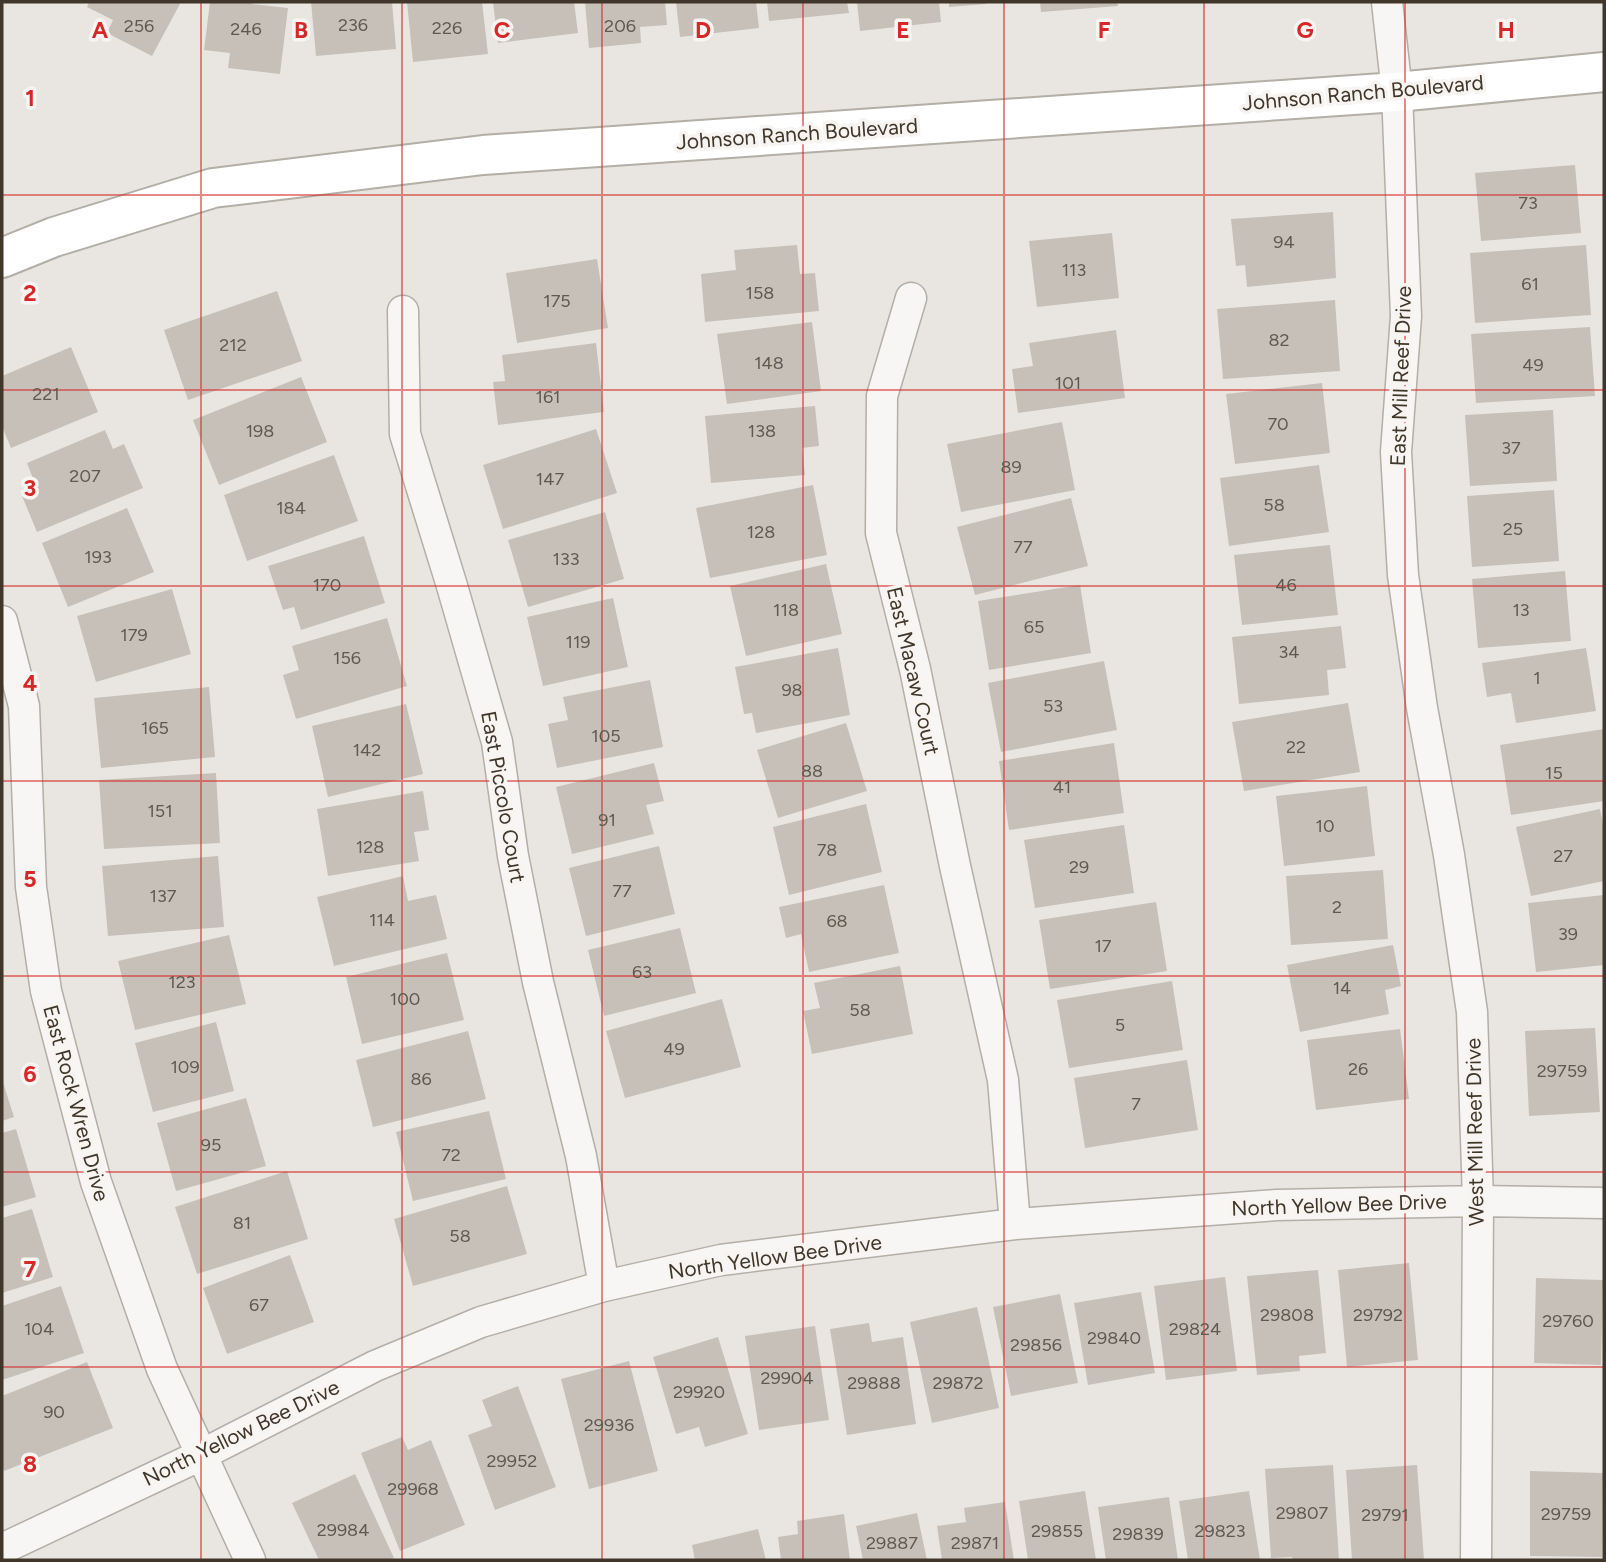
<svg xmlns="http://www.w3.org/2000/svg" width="1606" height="1562" viewBox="0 0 1606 1562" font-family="Figtree,sans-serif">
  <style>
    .building { fill: #c6c0b9 }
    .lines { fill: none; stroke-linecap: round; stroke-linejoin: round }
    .street-casing { stroke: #b3aea6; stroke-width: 33 }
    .secondary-casing { stroke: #b3aea6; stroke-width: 42 }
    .street { stroke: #f8f6f4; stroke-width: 30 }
    .secondary { stroke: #fff; stroke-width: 38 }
    .grid { fill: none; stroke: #d62828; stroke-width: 2; stroke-opacity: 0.55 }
    .labels { text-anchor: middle; stroke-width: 7; stroke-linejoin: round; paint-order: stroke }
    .number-label { font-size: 18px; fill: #62594e }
    .street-label { font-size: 21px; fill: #40372a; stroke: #f7f4f1 }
    .grid-label { font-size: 23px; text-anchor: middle; font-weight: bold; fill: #d62828; stroke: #f7f4f1; stroke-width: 7; stroke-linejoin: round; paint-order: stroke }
  </style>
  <rect width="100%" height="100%" fill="#e9e6e1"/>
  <!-- building -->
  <path class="building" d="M 89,2 L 181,2 L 152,56 L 107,33 L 113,20 L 87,7 Z
    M 210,2 L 252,2 L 252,4 L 288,8 L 280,74 L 228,68 L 230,53 L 204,50 Z
    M 311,2 L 392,2 L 396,49 L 316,56 Z
    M 407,2 L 482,2 L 488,54 L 413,62 Z
    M 493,2 L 574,2 L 578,33 L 498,43 Z
    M 585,2 L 665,2 L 667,25 L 640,27 L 641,43 L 589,48 Z
    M 676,2 L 756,2 L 759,28 L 680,37 Z
    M 767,2 L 847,2 L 849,13 L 769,21 Z
    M 857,2 L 939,2 L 941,22 L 860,31 Z
    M 949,2 L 986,2 L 986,4 L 949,7 Z
    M 1040,2 L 1117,2 L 1118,6 L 1041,12 Z
    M 1575,165 L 1581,233 L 1481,241 L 1475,173 Z
    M 1333,212 L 1336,278 L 1247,287 L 1245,265 L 1236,266 L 1231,219 Z
    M 1112,233 L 1119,298 L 1037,307 L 1029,241 Z
    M 797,245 L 800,274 L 815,273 L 819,311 L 705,322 L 701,274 L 736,270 L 734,250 Z
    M 1586,245 L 1591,315 L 1475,323 L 1470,253 Z
    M 597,259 L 608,328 L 517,343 L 506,273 Z
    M 277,291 L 302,361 L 188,400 L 164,330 Z
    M 1335,300 L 1340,371 L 1223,379 L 1217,309 Z
    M 812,322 L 821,391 L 727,404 L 717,334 Z
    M 1590,327 L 1595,396 L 1476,403 L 1471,334 Z
    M 1116,330 L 1125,398 L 1018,413 L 1012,369 L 1033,366 L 1029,343 Z
    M 596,343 L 604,412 L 498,425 L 493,382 L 505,381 L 502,355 Z
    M 71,347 L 98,412 L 11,448 L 2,426 L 2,376 Z
    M 301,377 L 327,442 L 219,485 L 193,420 Z
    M 1322,383 L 1330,453 L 1235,464 L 1226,394 Z
    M 815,406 L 819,446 L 802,448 L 805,475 L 711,483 L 705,416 Z
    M 1553,410 L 1557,481 L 1470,486 L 1465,415 Z
    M 1062,422 L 1075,490 L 961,512 L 947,444 Z
    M 596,429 L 617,493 L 503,529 L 483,465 Z
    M 105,430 L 113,449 L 124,444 L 143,488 L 37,532 L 22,496 L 37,489 L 27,463 Z
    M 334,455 L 358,521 L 247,561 L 224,495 Z
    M 1319,465 L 1329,532 L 1229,546 L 1220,478 Z
    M 813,485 L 827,555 L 710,578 L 696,508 Z
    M 1554,490 L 1559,561 L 1472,567 L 1467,496 Z
    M 1071,498 L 1088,566 L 975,595 L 957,527 Z
    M 127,508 L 154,572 L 68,607 L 42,543 Z
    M 605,512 L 624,579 L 528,607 L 508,540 Z
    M 364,536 L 385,603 L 301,630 L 294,607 L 283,610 L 268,566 Z
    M 1330,545 L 1338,615 L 1242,625 L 1234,555 Z
    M 826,564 L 842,634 L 746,656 L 730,586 Z
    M 1565,571 L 1571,641 L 1478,648 L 1472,579 Z
    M 1080,585 L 1091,653 L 989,670 L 978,601 Z
    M 172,589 L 191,654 L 96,682 L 77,616 Z
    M 613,598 L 628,667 L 543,686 L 527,617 Z
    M 387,618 L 407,686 L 296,719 L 283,675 L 299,670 L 292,646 Z
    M 1341,626 L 1346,668 L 1327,670 L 1329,695 L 1239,704 L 1232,637 Z
    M 838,648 L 850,715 L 756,733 L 752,713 L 744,714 L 735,667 Z
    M 1586,648 L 1596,711 L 1516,723 L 1511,693 L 1487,697 L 1482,663 Z
    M 1104,661 L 1117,730 L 1001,752 L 988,683 Z
    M 650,680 L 663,747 L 557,768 L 548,724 L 568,720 L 563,697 Z
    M 209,687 L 215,757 L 101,768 L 94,698 Z
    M 1348,703 L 1360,772 L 1244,791 L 1232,722 Z
    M 406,704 L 423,774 L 328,797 L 312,726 Z
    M 846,723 L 867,791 L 778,818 L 757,750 Z
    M 1604,729 L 1604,801 L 1511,815 L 1500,745 Z
    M 1114,743 L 1124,813 L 1009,830 L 999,761 Z
    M 654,763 L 664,801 L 646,805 L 654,834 L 572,854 L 556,787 Z
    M 216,773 L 220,843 L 104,849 L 99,780 Z
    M 1367,786 L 1375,856 L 1284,866 L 1276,796 Z
    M 423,791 L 429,830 L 414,832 L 419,861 L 328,876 L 317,809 Z
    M 866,804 L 882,872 L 789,895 L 773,827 Z
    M 1600,809 L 1604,830 L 1604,881 L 1531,896 L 1516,827 Z
    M 1124,825 L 1134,893 L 1035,908 L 1024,840 Z
    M 659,846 L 675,914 L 586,936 L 569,868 Z
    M 218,856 L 224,927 L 108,936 L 102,866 Z
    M 1383,870 L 1388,939 L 1291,945 L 1286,876 Z
    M 403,876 L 408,901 L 436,895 L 447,939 L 334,966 L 317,897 Z
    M 884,885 L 899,953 L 809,972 L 801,934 L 786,938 L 779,907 Z
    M 1604,895 L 1604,965 L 1536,972 L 1528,903 Z
    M 1156,902 L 1167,971 L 1050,989 L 1039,920 Z
    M 680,928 L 696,993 L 604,1016 L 588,950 Z
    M 229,935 L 246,1004 L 135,1030 L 118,961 Z
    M 1393,945 L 1401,986 L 1385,990 L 1389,1014 L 1300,1032 L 1287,965 Z
    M 447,953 L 464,1020 L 362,1044 L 346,977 Z
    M 900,966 L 913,1034 L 812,1054 L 803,1011 L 820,1008 L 814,983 Z
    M 1172,981 L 1183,1050 L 1069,1068 L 1057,1000 Z
    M 722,999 L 741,1067 L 625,1098 L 606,1031 Z
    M 216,1022 L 234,1091 L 153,1112 L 135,1043 Z
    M 1595,1028 L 1600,1112 L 1529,1116 L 1525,1031 Z
    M 1400,1029 L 1409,1099 L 1316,1110 L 1307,1040 Z
    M 468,1031 L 486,1099 L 373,1127 L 356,1060 Z
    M 1187,1060 L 1198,1130 L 1085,1148 L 1074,1078 Z
    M 2,1079 L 14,1117 L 2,1121 Z
    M 246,1098 L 266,1166 L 176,1191 L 157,1123 Z
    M 489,1111 L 506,1179 L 413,1201 L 396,1132 Z
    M 16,1129 L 36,1197 L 2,1207 L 2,1133 Z
    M 287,1171 L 308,1239 L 197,1274 L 175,1207 Z
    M 507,1186 L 527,1254 L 413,1286 L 394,1219 Z
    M 32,1209 L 53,1277 L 2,1293 L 2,1218 Z
    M 290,1255 L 314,1322 L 227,1354 L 203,1288 Z
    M 1409,1263 L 1418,1360 L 1347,1367 L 1338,1270 Z
    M 1318,1270 L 1326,1353 L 1299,1356 L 1300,1371 L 1257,1375 L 1247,1276 Z
    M 1225,1277 L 1237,1371 L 1166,1380 L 1154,1286 Z
    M 1536,1278 L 1603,1280 L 1601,1365 L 1534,1363 Z
    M 61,1286 L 84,1353 L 2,1380 L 2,1306 Z
    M 1141,1292 L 1155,1373 L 1088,1385 L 1074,1303 Z
    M 1060,1294 L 1078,1383 L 1011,1396 L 993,1307 Z
    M 977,1307 L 999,1408 L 932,1423 L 910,1322 Z
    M 869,1323 L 872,1342 L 903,1337 L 916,1424 L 847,1435 L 830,1329 Z
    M 815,1326 L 829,1420 L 759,1430 L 745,1336 Z
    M 718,1337 L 748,1434 L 705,1447 L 699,1427 L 676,1434 L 653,1357 Z
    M 629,1361 L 658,1471 L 589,1489 L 561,1379 Z
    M 87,1362 L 113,1428 L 4,1471 L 2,1466 L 2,1396 Z
    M 518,1386 L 556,1487 L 495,1510 L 468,1435 L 492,1426 L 482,1400 Z
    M 402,1437 L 408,1450 L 431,1440 L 465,1525 L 400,1551 L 361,1453 Z
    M 1333,1465 L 1339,1560 L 1293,1560 L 1292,1557 L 1271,1558 L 1265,1469 Z
    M 1417,1465 L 1424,1560 L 1352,1560 L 1346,1470 Z
    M 1530,1471 L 1603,1473 L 1602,1557 L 1530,1556 Z
    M 355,1474 L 394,1558 L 389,1560 L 319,1560 L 292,1503 Z
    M 1085,1491 L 1096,1560 L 1028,1560 L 1019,1501 Z
    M 1249,1491 L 1260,1560 L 1188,1560 L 1179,1501 Z
    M 1169,1497 L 1178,1560 L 1106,1560 L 1098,1507 Z
    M 1005,1502 L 1014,1560 L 942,1560 L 937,1526 L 966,1522 L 964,1508 Z
    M 917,1513 L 927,1560 L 863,1560 L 856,1526 Z
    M 844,1514 L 850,1560 L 781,1560 L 778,1537 L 798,1534 L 797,1521 Z
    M 758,1529 L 766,1560 L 695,1560 L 692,1545 Z"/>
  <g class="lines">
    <defs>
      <path id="street" d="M 1387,2 L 1397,92 L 1406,316 L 1396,452 L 1403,575 L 1422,708 L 1449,855 L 1472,1012 L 1478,1201 L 1476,1560
        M 911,298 L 882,396 L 881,533 L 915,669 L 955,866 L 1003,1080 L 1015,1224
        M 403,311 L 405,434 L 452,586 L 497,742 L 513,856 L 538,982 L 581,1156 L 604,1286
        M 2,621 L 24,706 L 31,887 L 46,991 L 96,1182 L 162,1369 L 250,1560
        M 2,1549 L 201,1455 L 375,1366 L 481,1322 L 604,1286 L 721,1260 L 1015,1224 L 1277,1205 L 1478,1201 L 1604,1203"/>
      <path id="secondary" d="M 2,258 L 54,237 L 213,188 L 483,155 L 1397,92 L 1604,72"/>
    </defs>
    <!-- street casing -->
    <use href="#street" class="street-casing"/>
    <!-- secondary casing -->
    <use href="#secondary" class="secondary-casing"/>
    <!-- street -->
    <use href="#street" class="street"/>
    <!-- secondary -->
    <use href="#secondary" class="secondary"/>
  </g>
  <!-- grid -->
  <path class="grid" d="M 201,2 L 201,1560M 402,2 L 402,1560M 602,2 L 602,1560M 803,2 L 803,1560M 1004,2 L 1004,1560M 1204,2 L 1204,1560M 1405,2 L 1405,1560M 2,195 L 1604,195M 2,390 L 1604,390M 2,586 L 1604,586M 2,781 L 1604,781M 2,976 L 1604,976M 2,1172 L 1604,1172M 2,1367 L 1604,1367"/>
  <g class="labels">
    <!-- number labels -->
    <g class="number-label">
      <text x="353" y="31">236</text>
      <text x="139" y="32">256</text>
      <text x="620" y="32">206</text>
      <text x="447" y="34">226</text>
      <text x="246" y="35">246</text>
      <text x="1528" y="209">73</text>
      <text x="1284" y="248">94</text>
      <text x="1074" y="276">113</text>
      <text x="1530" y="290">61</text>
      <text x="760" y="299">158</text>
      <text x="557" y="307">175</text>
      <text x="1279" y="346">82</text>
      <text x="233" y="351">212</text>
      <text x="769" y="369">148</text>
      <text x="1533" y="371">49</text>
      <text x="1068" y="389">101</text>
      <text x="46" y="400">221</text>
      <text x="548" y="403">161</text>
      <text x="1278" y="430">70</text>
      <text x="260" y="437">198</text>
      <text x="762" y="437">138</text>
      <text x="1511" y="454">37</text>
      <text x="1011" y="473">89</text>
      <text x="85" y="482">207</text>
      <text x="550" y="485">147</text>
      <text x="1274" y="511">58</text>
      <text x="291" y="514">184</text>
      <text x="1513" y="535">25</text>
      <text x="761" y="538">128</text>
      <text x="1023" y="553">77</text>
      <text x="98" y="563">193</text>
      <text x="566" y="565">133</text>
      <text x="327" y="591">170</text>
      <text x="1286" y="591">46</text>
      <text x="786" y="616">118</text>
      <text x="1521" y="616">13</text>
      <text x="1034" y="633">65</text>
      <text x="134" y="641">179</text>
      <text x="578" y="648">119</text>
      <text x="1289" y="658">34</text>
      <text x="347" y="664">156</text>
      <text x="1537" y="684">1</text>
      <text x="792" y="696">98</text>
      <text x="1053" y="712">53</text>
      <text x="155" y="734">165</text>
      <text x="606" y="742">105</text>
      <text x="1296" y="753">22</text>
      <text x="367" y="756">142</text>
      <text x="812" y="777">88</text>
      <text x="1554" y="779">15</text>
      <text x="1062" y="793">41</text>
      <text x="160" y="817">151</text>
      <text x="607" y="826">91</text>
      <text x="1325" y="832">10</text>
      <text x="370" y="853">128</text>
      <text x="827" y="856">78</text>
      <text x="1563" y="862">27</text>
      <text x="1079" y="873">29</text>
      <text x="622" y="897">77</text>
      <text x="163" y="902">137</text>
      <text x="1337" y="913">2</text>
      <text x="382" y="926">114</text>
      <text x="837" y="927">68</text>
      <text x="1568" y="940">39</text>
      <text x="1103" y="952">17</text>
      <text x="642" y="978">63</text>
      <text x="182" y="988">123</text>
      <text x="1342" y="994">14</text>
      <text x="405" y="1005">100</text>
      <text x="860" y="1016">58</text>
      <text x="1120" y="1031">5</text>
      <text x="674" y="1055">49</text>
      <text x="185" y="1073">109</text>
      <text x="1358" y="1075">26</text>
      <text x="1562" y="1077">29759</text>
      <text x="421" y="1085">86</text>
      <text x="1136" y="1110">7</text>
      <text x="211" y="1151">95</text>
      <text x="451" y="1161">72</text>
      <text x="242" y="1229">81</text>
      <text x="460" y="1242">58</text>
      <text x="259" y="1311">67</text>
      <text x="1287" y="1321">29808</text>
      <text x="1378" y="1321">29792</text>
      <text x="1568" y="1327">29760</text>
      <text x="39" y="1335">104</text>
      <text x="1195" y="1335">29824</text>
      <text x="1114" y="1344">29840</text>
      <text x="1036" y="1351">29856</text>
      <text x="787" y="1384">29904</text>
      <text x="874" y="1389">29888</text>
      <text x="958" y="1389">29872</text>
      <text x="699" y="1398">29920</text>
      <text x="54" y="1418">90</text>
      <text x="609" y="1431">29936</text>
      <text x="512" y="1467">29952</text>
      <text x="413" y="1495">29968</text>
      <text x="1302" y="1519">29807</text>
      <text x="1566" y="1520">29759</text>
      <text x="1385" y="1521">29791</text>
      <text x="343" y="1536">29984</text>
      <text x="1057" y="1537">29855</text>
      <text x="1220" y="1537">29823</text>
      <text x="1138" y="1540">29839</text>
      <text x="892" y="1549">29887</text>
      <text x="975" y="1549">29871</text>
    </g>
    <!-- street labels -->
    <g class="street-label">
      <text transform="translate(1363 93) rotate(-5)" y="7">Johnson Ranch Boulevard</text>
      <text transform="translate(797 134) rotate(-4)" y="7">Johnson Ranch Boulevard</text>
      <text transform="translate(1401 376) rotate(-88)" y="7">East Mill Reef Drive</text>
      <text transform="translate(913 671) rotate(77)" y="7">East Macaw Court</text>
      <text transform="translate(503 797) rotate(80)" y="7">East Piccolo Court</text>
      <text transform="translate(76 1103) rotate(75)" y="7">East Rock Wren Drive</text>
      <text transform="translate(1475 1132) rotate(-91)" y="7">West Mill Reef Drive</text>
      <text transform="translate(1339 1205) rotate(-2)" y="7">North Yellow Bee Drive</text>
      <text transform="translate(775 1257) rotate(-8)" y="7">North Yellow Bee Drive</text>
      <text transform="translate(241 1433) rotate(-26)" y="7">North Yellow Bee Drive</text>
    </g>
  </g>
  <g class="grid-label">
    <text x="100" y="38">A</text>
    <text x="301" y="38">B</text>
    <text x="502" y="38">C</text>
    <text x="703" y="38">D</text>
    <text x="903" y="38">E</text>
    <text x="1104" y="38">F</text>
    <text x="1305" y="38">G</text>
    <text x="1506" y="38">H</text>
    <text x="30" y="106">1</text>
    <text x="30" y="301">2</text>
    <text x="30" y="496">3</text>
    <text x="30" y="691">4</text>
    <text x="30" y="887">5</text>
    <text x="30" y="1082">6</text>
    <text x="30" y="1277">7</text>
    <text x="30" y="1472">8</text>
  </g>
  <!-- border -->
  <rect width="1606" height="1562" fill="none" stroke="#40372a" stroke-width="7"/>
</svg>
